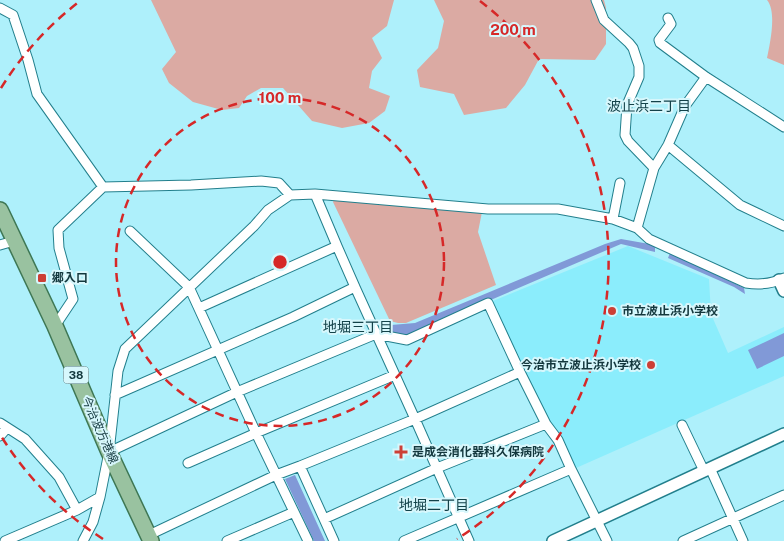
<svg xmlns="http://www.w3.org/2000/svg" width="784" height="541" viewBox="0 0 784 541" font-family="'Public Sans','Noto Sans JP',sans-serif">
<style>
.built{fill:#8bedfc}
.green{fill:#dbaaa3}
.water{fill:#8199d7}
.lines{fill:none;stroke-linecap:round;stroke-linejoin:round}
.minor-casing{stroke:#227f8c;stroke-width:11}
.tertiary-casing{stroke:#227f8c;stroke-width:14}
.primary-casing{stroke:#3e7754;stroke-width:18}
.minor{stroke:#fff;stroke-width:9}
.tertiary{stroke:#fff;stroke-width:11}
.primary{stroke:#99c2a0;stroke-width:15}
.ring{fill:none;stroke:#d62828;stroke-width:2.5;stroke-dasharray:9 6}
.poi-dot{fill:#cc3f36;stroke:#d7f7fc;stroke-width:2}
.labels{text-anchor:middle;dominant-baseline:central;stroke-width:4;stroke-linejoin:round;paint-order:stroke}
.shield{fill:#d7f7fc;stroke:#4e7176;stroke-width:1}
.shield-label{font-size:11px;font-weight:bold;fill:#13373d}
.poi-label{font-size:12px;font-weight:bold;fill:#13373d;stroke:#d7f7fc;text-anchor:start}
.street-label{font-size:12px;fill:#13373d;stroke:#d7f7fc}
.neighbourhood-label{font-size:14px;fill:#134249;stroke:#d7f7fc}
.centre{fill:#d62828;stroke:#d7f7fc;stroke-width:2.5}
.ring-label{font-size:15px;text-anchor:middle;font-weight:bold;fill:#d62828;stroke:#d7f7fc;stroke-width:4;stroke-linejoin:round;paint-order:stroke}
</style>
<rect width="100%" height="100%" fill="#aef0fb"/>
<path class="built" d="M628,246L709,279L711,314L728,353L784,327V376L576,468L562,436L545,419L488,303Z"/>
<path class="green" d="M151,0H394L387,26L372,38L382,58L372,71L369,88L390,96L385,111L369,123L342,128L312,121L283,88H261L247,96L239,108L222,110L193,102L169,83L162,69L176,52Z
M434,0H604L606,8V44L595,60L539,59L525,85L506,108L464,115L454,94L420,87L417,70L438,48L444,21Z
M767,0H784V65L767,58C770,43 777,12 767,0Z
M334,199L482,212L478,232L496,285L406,323H398L390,321L333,202Z"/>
<path class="water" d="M621,239L655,245V252L621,244L423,329L405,336L391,332V325L415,323L605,244Z
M670,253L744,288L745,294L734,287L668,258Z
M784,333V356L757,369L748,350Z
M295,475L325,541H314L285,479Z"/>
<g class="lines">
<g class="minor-casing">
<path id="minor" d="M596,0L604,20L629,43L633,48L639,66V77L627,105L625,135L628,141L654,168
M0,8L13,15L28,60L37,94L103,187
M668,18L671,24L659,40L660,43L706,77L784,127
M668,145L740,205L784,226
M315,194L337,246
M613,219L620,183
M637,228L654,168L668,145L685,106L706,77
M130,231L189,287L256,433L308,541
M0,245L14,241
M199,308L337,246L355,287
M55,326L73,299L59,248L58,230L103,187L191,185L261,181L279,183L290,195
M115,395L293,317L355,287L415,419L469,541
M0,423L25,439L59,477L77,510
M546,424L558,440L571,469
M682,425L704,471
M0,436L7,428
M109,452L237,392L376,334L407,340L488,303L520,372L546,424L437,468L324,519
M188,463L256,433L395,375
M300,466L334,541
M710,468L743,541
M149,535L276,475L300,466L415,419L520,372
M5,541L77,510L100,497
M83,541L93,522L100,497L109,452L118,371L125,349L254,226L268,210L290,195L315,194L488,209H558L613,219L637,228L649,239L746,283C759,285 772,284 784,278
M227,541L294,512
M404,541L571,469L607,541
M683,541L784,495"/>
</g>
<g class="tertiary-casing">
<path id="tertiary" d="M779,280L784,291
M553,541L784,434"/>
</g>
<g class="primary-casing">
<path id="primary" d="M0,210L55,326L109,452L151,541"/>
</g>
<use href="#minor" class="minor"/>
<use href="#tertiary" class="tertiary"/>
<use href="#primary" class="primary"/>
</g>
<g class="ring">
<circle cx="280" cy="262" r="164"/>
<path d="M103 539A329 329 0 0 1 1 436M1 88A329 329 0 0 1 80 1M480 1A329 329 0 0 1 457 539"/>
</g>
<g class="poi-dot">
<rect x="37" y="273" width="10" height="10" rx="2.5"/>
<circle cx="612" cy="311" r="5"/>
<circle cx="651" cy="365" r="5"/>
<path d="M398.5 444.5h5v5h5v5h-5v5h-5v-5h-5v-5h5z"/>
</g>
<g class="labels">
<rect class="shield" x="63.5" y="366.5" width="25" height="17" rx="4"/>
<g class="shield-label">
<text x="76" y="375">38</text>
</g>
<g class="poi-label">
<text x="52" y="278">郷入口</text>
<text x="622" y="311">市立波止浜小学校</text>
<text x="641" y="365" text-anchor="end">今治市立波止浜小学校</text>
<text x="412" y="452">是成会消化器科久保病院</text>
</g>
<g class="street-label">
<text transform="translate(100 430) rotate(66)">今治波方港線</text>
</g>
<g class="neighbourhood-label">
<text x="649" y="106">波止浜二丁目</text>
<text x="358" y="327">地堀三丁目</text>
<text x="434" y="505">地堀二丁目</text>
</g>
</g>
<circle cx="280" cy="262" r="8" class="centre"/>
<g class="ring-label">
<text x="513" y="35">200 m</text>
<text x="280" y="103">100 m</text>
</g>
</svg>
